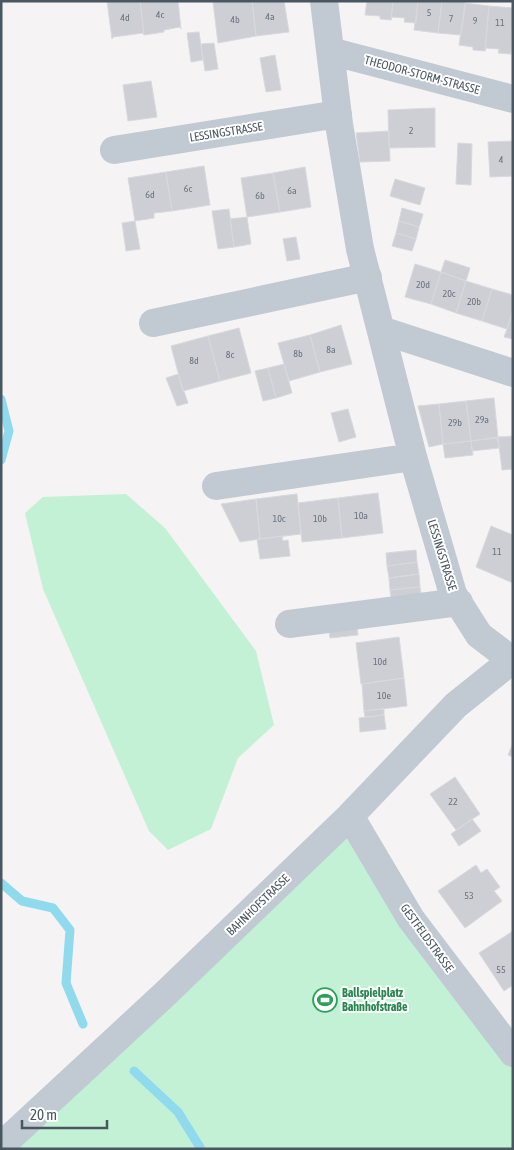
<svg xmlns="http://www.w3.org/2000/svg" width="514" height="1150" viewBox="0 0 514 1150" font-family="'Asap Condensed',sans-serif">
<style>
.green{fill:#c3f1d5}
.lines{fill:none;stroke-linecap:round;stroke-linejoin:round}
.stream{stroke:#90daee;stroke-width:9}
.building{fill:#cdcfd5;stroke:#d7d9de}
.minor{stroke:#c1cad2;stroke-width:28}
.labels{text-anchor:middle;dominant-baseline:central;stroke-width:4;stroke-linejoin:round;paint-order:stroke}
.number-label{font-size:10px;fill:#6b747e}
.street-label{font-size:12px;fill:#4a5661;stroke:#fff}
.leisure-label{font-size:12px;font-weight:bold;fill:#27864d;stroke:#fff;text-anchor:start}
</style>
<rect width="100%" height="100%" fill="#f5f3f3"/>
<path class="green" d="M126,494L165,528L256,651L274,725L238,758L211,829L168,850L149,831L43,589L25,513L43,497Z
M350,816L513,1053V1149H1Z"/>
<g class="lines">
<path class="stream" d="M1,399L9,431L1,460
M1,883L22,901L53,908L70,930L66,983L83,1024
M134,1071L178,1112L201,1149"/>
</g>
<path class="building" d="M107,1H140L144,35L143,33L113,37L112,39Z
M140,1H178L181,29L180,27L164,30V32L144,35Z
M220,1H252L256,36L218,43L213,2Z
M252,1H284L289,32L256,36Z
M367,1H393L391,20L380,19V16L365,15Z
M393,1H418L416,23L404,22L405,18L392,17L391,20Z
M418,1H442L438,33L414,30Z
M442,1H466L461,35L438,33Z
M465,3L489,6L485,51L473,50V47L459,45Z
M489,6L513,8L511,54L498,53L499,49L486,48L485,51Z
M199,32L203,60L191,62L187,33Z
M214,43L218,69L205,71L201,44Z
M275,55L281,90L266,92L260,58Z
M151,81L157,117L128,121L123,85Z
M435,108V146L436,147L389,148L388,110Z
M389,131L390,161L360,162L356,133Z
M513,141V176L490,177L488,142Z
M458,143L472,144L471,185L456,184Z
M204,166L210,205L172,211L166,172Z
M305,167L311,207L280,212L273,173Z
M166,172L172,211L154,213V218L135,221L128,178Z
M273,173L280,212L247,217L241,178Z
M395,179L425,188L420,205L390,196Z
M402,208L423,214L419,227L399,221Z
M229,209L234,247L218,249L212,211Z
M247,217L251,244L234,247L230,219Z
M135,221L140,249L126,251L122,223Z
M399,221L419,227L416,239L396,233Z
M396,233L416,239L412,251L392,246Z
M296,237L300,259L287,261L283,239Z
M445,260L470,268L466,281L441,272Z
M415,264L441,272L431,304L405,297Z
M441,272L466,281L456,313L431,304Z
M466,281L492,289L482,321L456,313Z
M492,289L513,295V310L507,329L482,321Z
M513,313V339L504,337Z
M341,325L352,364L320,372L310,335Z
M239,328L251,373L220,381L208,336Z
M310,335L320,372L289,381L278,343Z
M208,336L220,381L183,391L171,346Z
M284,364L292,393L276,398L268,368Z
M268,368L276,398L263,401L255,371Z
M178,374L188,403L177,406L166,378Z
M493,398H494L498,438L471,441L466,401Z
M466,401L471,441L443,444L439,404Z
M439,404L443,444L429,447L418,406Z
M348,409L356,437L339,442L331,413Z
M513,436V469L502,470L498,437Z
M497,437L499,448L472,451L471,441Z
M471,441L473,455L445,458L443,444Z
M378,493L383,533L342,538L338,498Z
M297,494L301,534L260,539L256,499Z
M338,498L342,538L302,542L298,503Z
M256,499L260,539L240,542L221,504Z
M491,526L513,535V583L476,567Z
M282,536L283,541L288,540L290,556L260,559L257,539Z
M416,550L417,562L387,566L386,553Z
M417,562L419,574L389,578L387,566Z
M419,574L420,587L390,590L389,578Z
M420,587L422,600L392,604L390,590Z
M356,619L358,635L330,638L328,623Z
M399,637L404,678L361,684L356,643Z
M404,678L407,706L364,711L362,684Z
M384,709V715L365,717L364,711Z
M384,715L386,729L360,732L359,718Z
M513,743V757L508,755Z
M455,777L480,814L456,830L430,794Z
M472,819L481,831L459,846L451,834Z
M476,865L481,873L487,869L500,887L494,891L502,901L465,928L438,891Z
M513,931V985L504,991L479,953Z"/>
<g class="lines">
<path class="minor" d="M324,1L339,124L360,249L413,457L453,594L479,635L513,661
M330,51L513,99
M114,150L338,114
M153,323L368,277
M381,330L513,373
M216,486L413,457
M289,624L459,602
M350,816L411,919L513,1053
M1,1146L165,994L350,816L456,705L511,661"/>
</g>
<defs>
<g id="stadium-ring" transform="scale(1.25)"><circle r="9.5" fill="#fff" stroke="#2e9e5b" stroke-width="1.5"/><path d="M0-5a6.5 5 0 1 0 0 10a6.5 5 0 1 0 0-10ZM-3.5-1.8h7v3.6h-7Z" fill="#2e9e5b"/></g>
</defs>
<g fill-rule="evenodd">
<use href="#stadium-ring" x="325" y="1000"/>
</g>
<g class="labels">
<g class="number-label">
<text x="429" y="12">5</text>
<text x="160" y="14">4c</text>
<text x="270" y="16">4a</text>
<text x="125" y="17">4d</text>
<text x="451" y="18">7</text>
<text x="235" y="19">4b</text>
<text x="475" y="20">9</text>
<text x="500" y="22">11</text>
<text x="411" y="130">2</text>
<text x="501" y="159">4</text>
<text x="188" y="188">6c</text>
<text x="292" y="190">6a</text>
<text x="150" y="194">6d</text>
<text x="260" y="195">6b</text>
<text x="423" y="284">20d</text>
<text x="449" y="293">20c</text>
<text x="474" y="301">20b</text>
<text x="331" y="349">8a</text>
<text x="298" y="353">8b</text>
<text x="230" y="354">8c</text>
<text x="194" y="360">8d</text>
<text x="482" y="419">29a</text>
<text x="455" y="422">29b</text>
<text x="361" y="515">10a</text>
<text x="279" y="518">10c</text>
<text x="320" y="518">10b</text>
<text x="497" y="551">11</text>
<text x="380" y="661">10d</text>
<text x="384" y="695">10e</text>
<text x="453" y="801">22</text>
<text x="469" y="895">53</text>
<text x="501" y="969">55</text>
</g>
<g class="street-label">
<text transform="translate(422 75) rotate(15)">THEODOR-STORM-STRASSE</text>
<text transform="translate(226 132) rotate(-9)">LESSINGSTRASSE</text>
<text transform="translate(442 555) rotate(73)">LESSINGSTRASSE</text>
<text transform="translate(258 905) rotate(-44)">BAHNHOFSTRASSE</text>
<text transform="translate(427 938) rotate(54)">GESTFELDSTRASSE</text>
</g>
<g class="leisure-label">
<text x="342" y="993">Ballspielplatz<tspan x="342" dy="14">Bahnhofstraße</tspan></text>
</g>
</g>
<rect width="514" height="1150" fill="none" stroke="#4a5661" stroke-width="5"/>
<path d="M22 1120v8h85v-8" fill="none" stroke="#4a5661" stroke-width="2.5"/>
<text x="30" y="1120" font-size="15" fill="#4a5661" stroke="#ffffff" stroke-width="4" paint-order="stroke">20 m</text>
</svg>
